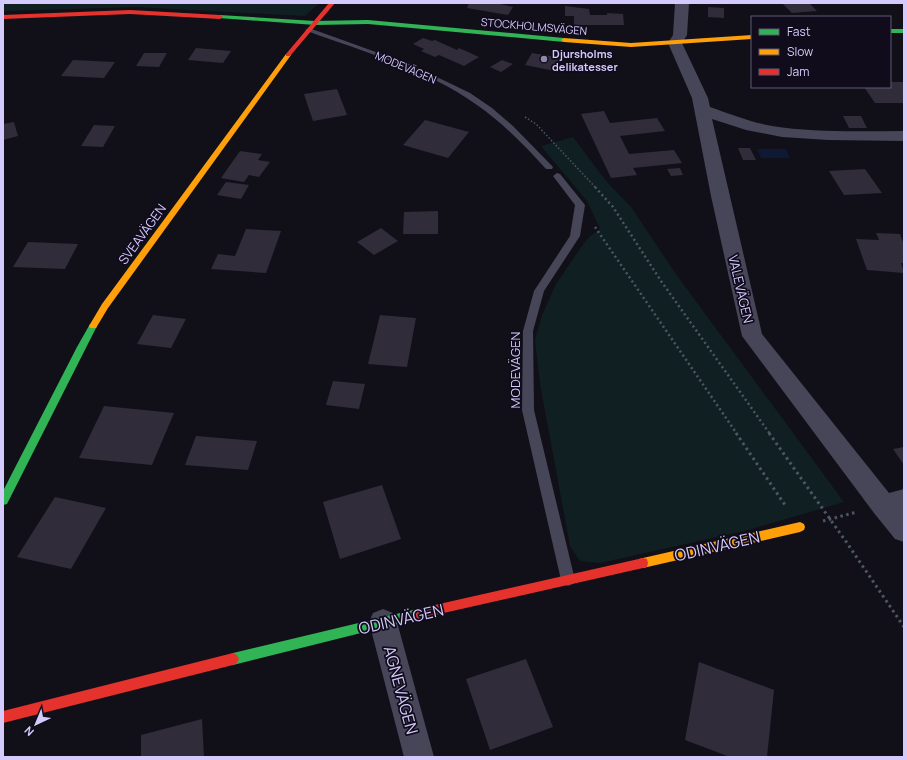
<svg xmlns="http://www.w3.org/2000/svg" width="907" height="760" viewBox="0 0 907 760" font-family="Manrope,sans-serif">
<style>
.green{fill:#102022}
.water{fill:#0e1935}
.building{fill:#302c3a}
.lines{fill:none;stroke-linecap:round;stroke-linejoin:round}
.path-far2{stroke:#4c5763;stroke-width:1.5;stroke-dasharray:1.5 2;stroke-linecap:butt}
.path-far1{stroke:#4c5763;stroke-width:2.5;stroke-dasharray:2 3;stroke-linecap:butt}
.path{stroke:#4c5763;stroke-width:3;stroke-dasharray:2.5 3.5;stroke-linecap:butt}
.lane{fill:#474558;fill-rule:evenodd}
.street{fill:#474558;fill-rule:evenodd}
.fast{fill:#30b455;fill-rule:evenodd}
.slow{fill:#ff9f0a;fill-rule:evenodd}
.jam{fill:#e5322d;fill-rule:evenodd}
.poi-dot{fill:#9089ac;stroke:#100c1b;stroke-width:1.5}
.labels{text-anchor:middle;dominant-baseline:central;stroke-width:3.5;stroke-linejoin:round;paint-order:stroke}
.far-street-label{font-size:11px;fill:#d4cafb;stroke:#100c1b}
.far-poi-label{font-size:11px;font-weight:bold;fill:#d4cafb;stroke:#100c1b;text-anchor:start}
.street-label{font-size:13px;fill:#d4cafb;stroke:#100c1b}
.near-street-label{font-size:16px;fill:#d4cafb;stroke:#100c1b}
</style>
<rect width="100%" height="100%" fill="#111018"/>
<path class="green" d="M3,3H319L305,16L137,7L3,11Z
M573,137L606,181L631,207L678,277L844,502L748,530L600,563L580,561L570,546L540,384L535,340L542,315L556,284L584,243L590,236L600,229L587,201L541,146Z"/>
<path class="water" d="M757,149H786L790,158H761Z"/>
<path class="building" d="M469,3H501L500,4L513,7L508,15L467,8Z
M782,3H809L817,11L792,13Z
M565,6L589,9L590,15H607V13L623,14L624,25H574V16H565Z
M708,7L724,8V18L708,17Z
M423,38L432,41L435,40L457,50L459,48L479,57L464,66L439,55L435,57L421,51L424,49L413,44Z
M196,48L231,51L223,63L188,60Z
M144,53H167L159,67L136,66Z
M532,53L562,58L555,71L525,65Z
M73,60L115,62L104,78L61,76Z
M502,60L513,64L501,72L490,67Z
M890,82H903L904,83V103H875L864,87H890Z
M337,89L347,115L313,121L304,94Z
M604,111L610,123L657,118L665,131L620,136L629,154L674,150L682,163L633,168L637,175L611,178L581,114Z
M843,116H861L867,128H849Z
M425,120L469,132L448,158L403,145Z
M14,122L18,136L3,140V124Z
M94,125L115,126L103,147L81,146Z
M738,148H750L756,160H743Z
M240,151L262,154L258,160L270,162L259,177L249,175L244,182L221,178Z
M680,168L683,175L671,176L667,169Z
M865,169L882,193L844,195L829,171Z
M226,182L249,185L241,199L217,195Z
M438,211V234H403L404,212Z
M381,228L398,241L374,255L357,242Z
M246,229L281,231L266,273L211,269L218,254L235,256Z
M876,233L900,234L904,245V263H901L904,273L867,270L856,239L879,240Z
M28,242L78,244L65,269L13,267Z
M153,315L186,319L171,348L137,344Z
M380,315L416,318L407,367L368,364Z
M333,381L365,384L359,409L326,405Z
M104,406L174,413L152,465L79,458Z
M196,436L257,441L248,470L185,465Z
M904,447V465L893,449Z
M382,485L401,539L340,559L323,502Z
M55,497L106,508L71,569L17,557Z
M526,659L553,727L490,750L466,679Z
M699,662L774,690L767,757H730L685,740Z
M202,719L204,757H141V735Z"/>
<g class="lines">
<path class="path-far2" d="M525,117L536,124L596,188"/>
<path class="path-far1" d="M595,187L613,207L661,281L770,434
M595,227L737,434"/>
<path class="path" d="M736,433L785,505
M769,433L847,543L904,627
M823,521L857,512"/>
<path class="lane" d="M309,28L412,65L470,93L492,108L513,126L553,167L552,169H546C525,146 503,123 477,105C427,69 364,52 307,31L305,30Z
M557,173L560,174L585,205L580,236L544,291L533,331L534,410L575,580L573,584L568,586L563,584L561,580L522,410L523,331L534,291L570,236L575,205L553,176Z"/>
<path class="street" d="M675,3H689L687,35L682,43L708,98L710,107C730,114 750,122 772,126C815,133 860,131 904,131V141L828,140L782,137L746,130L712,119L762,334L889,493L904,489V542L895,539L874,513L742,336L711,196L692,98L668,43L673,35Z
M383,609L393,613L397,622L434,757H404L369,622L373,613Z"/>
<path class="fast" d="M220,15L315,21L368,20L564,38L567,40L564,42L368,24L315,25L218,18V16Z
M890,29H904V33H890Z
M93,323L97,326L7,504L3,505V491L77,347L90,324Z
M417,609L421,610L423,614L421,618L233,665L229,663L227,659L229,655L233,653Z"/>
<path class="slow" d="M752,35V39L631,47L564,42L561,40L564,38L631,43Z
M286,54L291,55L108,308L96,328H90L89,326L102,304Z
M800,522L804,524L805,527L804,530L800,532L643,568L639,567L638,563L639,559L643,558Z"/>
<path class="jam" d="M329,3H335L290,56H286V54Z
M130,10L220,15L223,17L220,19L130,14L3,19V15Z
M643,558L647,559L648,563L647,567L643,568L417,619L413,618L411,614L413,610L417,609Z
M233,653L237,655L239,659L237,663L233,665L3,723V711Z"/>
</g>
<circle class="poi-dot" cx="544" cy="59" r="4"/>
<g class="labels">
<g class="far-street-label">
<text transform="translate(534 26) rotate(5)">STOCKHOLMSVÄGEN</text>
<text transform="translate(406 67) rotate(23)">MODEVÄGEN</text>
</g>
<g class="far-poi-label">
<text x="552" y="53">Djursholms<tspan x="552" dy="13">delikatesser</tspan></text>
</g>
<g class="street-label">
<text transform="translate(142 234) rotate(-54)">SVEAVÄGEN</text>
<text transform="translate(741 289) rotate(77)">VALEVÄGEN</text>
<text transform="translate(515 370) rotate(-90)">MODEVÄGEN</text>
</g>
<g class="near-street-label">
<text transform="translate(717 546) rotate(-13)">ODINVÄGEN</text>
<text transform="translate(401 619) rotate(-13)">ODINVÄGEN</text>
<text transform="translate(401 690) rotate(75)">AGNEVÄGEN</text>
</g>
</g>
<rect width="907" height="760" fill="none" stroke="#d4cafb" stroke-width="8"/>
<rect x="751" y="16" width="140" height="72" fill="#100c1b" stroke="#5e5875"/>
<rect x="759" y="29" width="20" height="6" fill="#30b455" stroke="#5e5875"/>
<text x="787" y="36" font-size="12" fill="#d4cafb">Fast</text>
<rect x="759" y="49" width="20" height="6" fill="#ff9f0a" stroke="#5e5875"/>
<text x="787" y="56" font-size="12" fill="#d4cafb">Slow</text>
<rect x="759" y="69" width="20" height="6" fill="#e5322d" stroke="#5e5875"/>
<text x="787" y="76" font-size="12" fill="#d4cafb">Jam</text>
<g transform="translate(36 724) rotate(224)" stroke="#100c1b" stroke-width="3" paint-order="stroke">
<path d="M0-3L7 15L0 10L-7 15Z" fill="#d4cafb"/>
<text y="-6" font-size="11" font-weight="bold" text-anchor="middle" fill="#d4cafb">N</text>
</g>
</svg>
